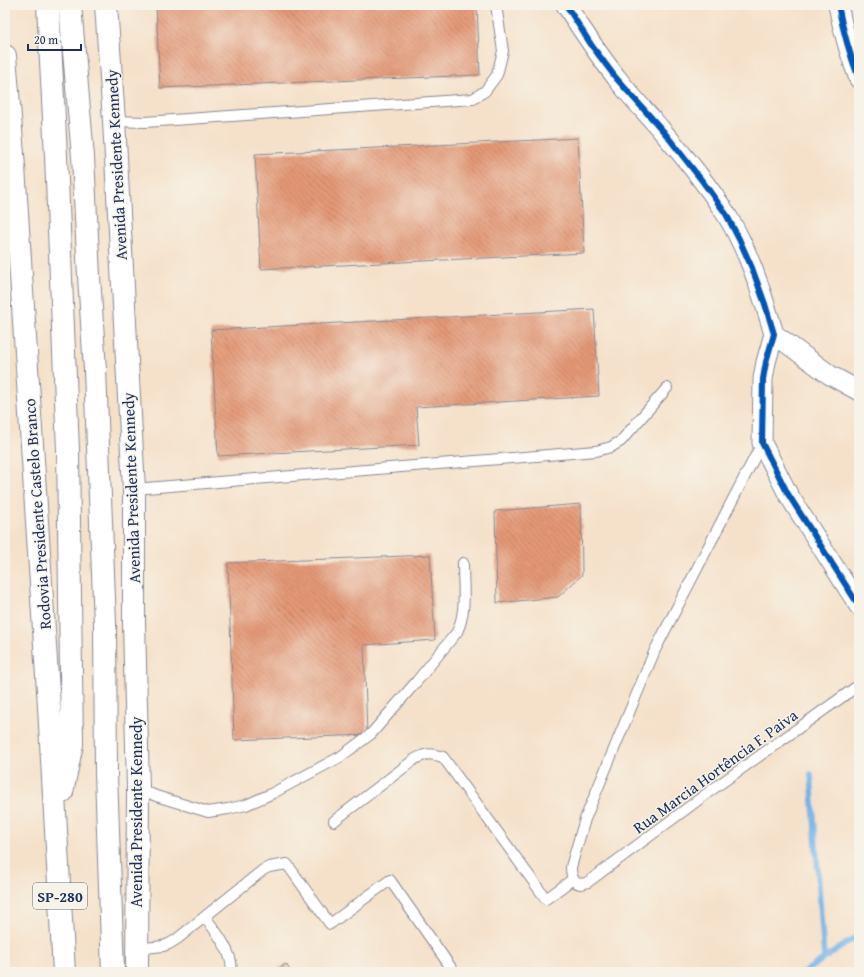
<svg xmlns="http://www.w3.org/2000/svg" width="864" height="977" viewBox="0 0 864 977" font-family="'Gentium Book Plus',serif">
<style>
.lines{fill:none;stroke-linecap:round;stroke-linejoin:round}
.stream{stroke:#74b3e7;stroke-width:5.5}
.building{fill:url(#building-back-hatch)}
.lane-casing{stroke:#888894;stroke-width:12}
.street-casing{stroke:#888894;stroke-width:21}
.secondary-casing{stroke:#888894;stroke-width:24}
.highway-casing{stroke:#888894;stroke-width:24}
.lane{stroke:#fff;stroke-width:10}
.street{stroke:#fff;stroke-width:19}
.secondary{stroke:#fff;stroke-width:22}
.highway{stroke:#fff;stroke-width:22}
.cycleway-casing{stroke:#f7f3e8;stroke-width:8}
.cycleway{stroke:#0057b8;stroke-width:6}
.labels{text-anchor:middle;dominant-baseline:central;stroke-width:3;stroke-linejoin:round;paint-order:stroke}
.shield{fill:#f7f3e8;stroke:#5d6a87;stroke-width:1}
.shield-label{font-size:15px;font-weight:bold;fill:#1b2f5e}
.street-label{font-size:16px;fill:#1b2f5e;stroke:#f7f3e8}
</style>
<defs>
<pattern id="building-back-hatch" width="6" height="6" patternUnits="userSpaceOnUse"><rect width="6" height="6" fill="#e49876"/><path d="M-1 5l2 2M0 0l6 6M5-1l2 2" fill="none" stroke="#b87c64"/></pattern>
</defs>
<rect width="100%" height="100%" fill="#f7f3e8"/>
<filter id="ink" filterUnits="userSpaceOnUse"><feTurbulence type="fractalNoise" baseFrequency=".025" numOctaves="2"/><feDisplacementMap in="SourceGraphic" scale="8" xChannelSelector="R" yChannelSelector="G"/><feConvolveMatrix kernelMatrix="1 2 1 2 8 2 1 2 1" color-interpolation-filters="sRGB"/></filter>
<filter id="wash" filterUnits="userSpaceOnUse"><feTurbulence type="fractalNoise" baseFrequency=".012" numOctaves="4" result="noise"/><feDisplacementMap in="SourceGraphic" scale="16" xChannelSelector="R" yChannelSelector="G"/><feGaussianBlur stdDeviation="0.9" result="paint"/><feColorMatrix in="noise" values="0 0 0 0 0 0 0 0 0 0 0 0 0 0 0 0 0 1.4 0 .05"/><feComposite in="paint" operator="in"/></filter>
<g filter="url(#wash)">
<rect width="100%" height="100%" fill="#f5e1ca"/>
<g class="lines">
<path class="stream" d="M811,774L824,958
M804,972L859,935"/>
</g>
<g id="blocks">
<path class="building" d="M156,5H477L480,75L160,88Z
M578,138L584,253L261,269L255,154Z
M594,309L599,396L416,407L419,445L218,456L211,330Z
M581,504L582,575L558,597L497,603L495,511Z
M430,555L435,640L364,645L367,735L234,740L228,563Z
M286,964L291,972H274Z"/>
</g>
</g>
<g filter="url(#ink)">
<use href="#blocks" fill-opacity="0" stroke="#888894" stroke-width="1"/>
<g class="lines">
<g class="lane-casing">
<path id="lane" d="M114,121L145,122L473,99L485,91L497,75L503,51L496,5
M762,443L655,650L585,819L571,867C571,878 575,888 588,882L713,789L859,685
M134,489L596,451L611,447L621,441L667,388
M138,788L156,796L208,812L228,809L246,805L271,794L340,757L371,734L417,681L457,632C467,611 463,586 463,563
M334,821L415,759C427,753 430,753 443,757L546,899L573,879
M205,917C215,930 235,955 231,972
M136,949L163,946L169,944L177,939L263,870L269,867L287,864L330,924L390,880L454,972"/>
</g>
<g class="street-casing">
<path id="street" d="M566,5C582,30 598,54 616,77C630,96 648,114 663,132C685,157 708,186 726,214C749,251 762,293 774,334
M838,5C843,31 850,55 859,79
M774,334L766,362L763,379L762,443L788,494L859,606
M774,334L830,375L859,391"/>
</g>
<g class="secondary-casing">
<path id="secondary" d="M106,5L114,121L134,489V622L138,788L137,972"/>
</g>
<g class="highway-casing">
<path id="highway" d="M48,5L56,156L68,450L72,744L62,792
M70,5L83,157L89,276L95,370L105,624L106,774L113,972
M5,56L14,167L49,707L64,972"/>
</g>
<use href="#lane" class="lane"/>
<use href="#street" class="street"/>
<use href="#secondary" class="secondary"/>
<use href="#highway" class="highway"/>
<g class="cycleway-casing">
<path id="cycleway" d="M566,5L592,46L616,78L664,132L703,182L726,214L739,239L752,268L765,304L774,334L766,362L763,379L762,443L788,494L859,606
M838,5C843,31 850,55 859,79"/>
</g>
<use href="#cycleway" class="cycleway"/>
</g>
</g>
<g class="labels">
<rect class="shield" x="33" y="883" width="54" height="26" rx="3"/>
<g class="shield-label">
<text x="60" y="896">SP-280</text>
</g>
<g class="street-label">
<text transform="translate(116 165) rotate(-93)">Avenida Presidente Kennedy</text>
<text transform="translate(131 488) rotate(-92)">Avenida Presidente Kennedy</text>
<text transform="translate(37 514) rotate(-94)">Rodovia Presidente Castelo Branco</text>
<text transform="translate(715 771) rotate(-36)">Rua Marcia Hortência F. Paiva</text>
<text transform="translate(136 812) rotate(-90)">Avenida Presidente Kennedy</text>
</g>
</g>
<rect width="864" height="977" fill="none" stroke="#f7f3e8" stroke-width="20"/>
<path d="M28 44v6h53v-6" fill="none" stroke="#1b2f5e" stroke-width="2"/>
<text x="34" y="44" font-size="12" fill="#1b2f5e" stroke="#f7f3e8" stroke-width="3" paint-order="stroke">20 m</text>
</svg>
